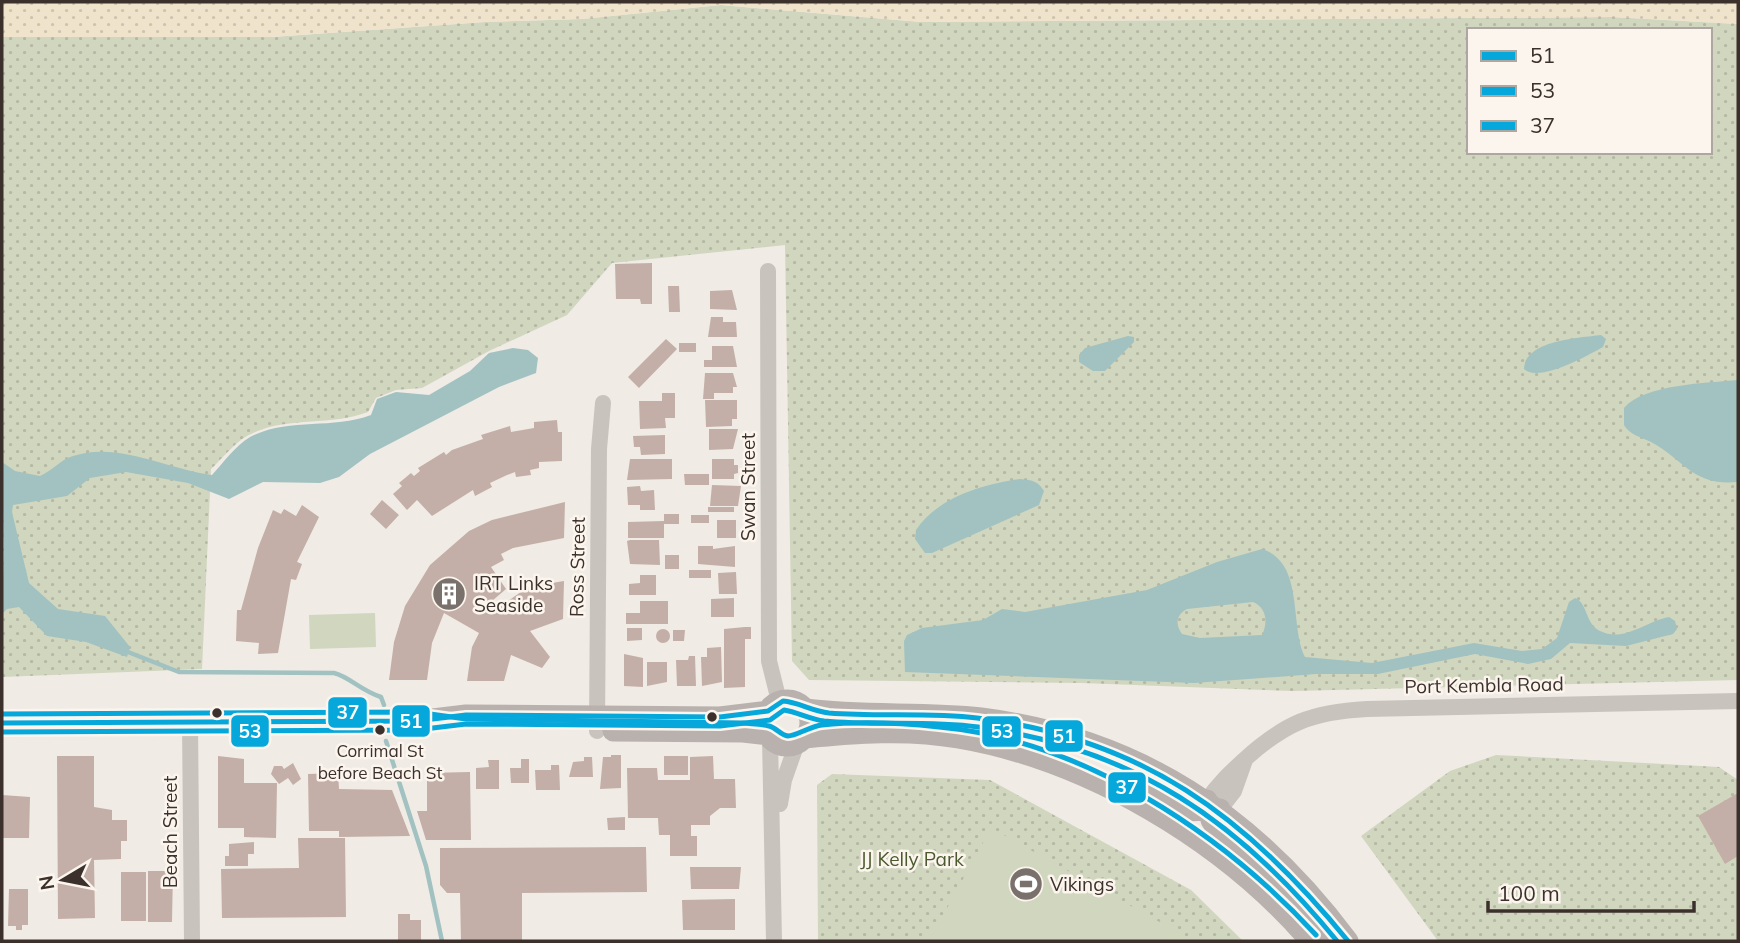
<svg xmlns="http://www.w3.org/2000/svg" width="1740" height="943" viewBox="0 0 1740 943" font-family="Mulish,sans-serif">
<style>
.grass{fill:url(#grass-dots);fill-rule:evenodd}
.sand{fill:url(#sand-dots)}
.garden{fill:#d1d6bf}
.water{fill:#a1c2c1;fill-rule:evenodd}
.lines{fill:none;stroke-linecap:round;stroke-linejoin:round}
.stream{stroke:#a1c2c1;stroke-width:4.5}
.building{fill:#c3afa7}
.minor{stroke:#c9c3be;stroke-width:16}
.major{stroke:#b8b1ad;stroke-width:21}
.bus-1-casing{stroke:#fbf5ee;stroke-width:10}
.bus-2-casing{stroke:#fbf5ee;stroke-width:10}
.bus-3-casing{stroke:#fbf5ee;stroke-width:10}
.bus-1{stroke:#06a8db;stroke-width:5}
.bus-2{stroke:#06a8db;stroke-width:5}
.bus-3{stroke:#06a8db;stroke-width:5}
.bus-dot{fill:#3b302b;stroke:#fbf5ee;stroke-width:2.5}
.labels{text-anchor:middle;dominant-baseline:central;stroke-width:5;stroke-linejoin:round;paint-order:stroke}
.bus-label{font-size:17px;fill:#3b302b;stroke:#fbf5ee}
.street-label{font-size:19px;fill:#3b302b;stroke:#fbf5ee}
.poi-label{font-size:19px;fill:#3b302b;stroke:#fbf5ee;text-anchor:start}
.park-label{font-size:19px;fill:#4a5a2e;stroke:#fbf5ee}
.line-badge{stroke:#fbf5ee;stroke-width:2.5}
.badge-label{font-size:19px;text-anchor:middle;font-weight:bold;fill:#fff}
</style>
<defs>
<pattern id="grass-dots" width="8" height="8" patternUnits="userSpaceOnUse" patternTransform="scale(1.75)"><rect width="8" height="8" fill="#d1d6bf"/><path d="M2 2h.1M6 6h.1" fill="none" stroke="#b4b8a4" stroke-width="1.8" stroke-linecap="round"/></pattern>
<pattern id="sand-dots" width="8" height="8" patternUnits="userSpaceOnUse" patternTransform="scale(1.75)"><rect width="8" height="8" fill="#efe3cc"/><path d="M2 2h.1M6 6h.1" fill="none" stroke="#cec3af" stroke-width="1.8" stroke-linecap="round"/></pattern>
</defs>
<rect width="100%" height="100%" fill="#f0ebe5"/>
<path class="grass" d="M721,5L921,22L1612,17L1738,24V680L1293,691L1082,683L809,680L792,661L785,245L612,263L567,315L489,351L422,388L396,390L376,398L368,412C329,427 285,415 247,436C234,443 222,459 211,469L202,669L2,677V37H272L485,22L582,19ZM1469,30H1710V152H1469Z
M1496,755L1719,767L1738,780V941H1438L1361,836L1450,771Z
M832,774L990,780L1191,890L1243,941H818L817,785Z"/>
<path class="sand" d="M2,2H1738V24L1612,17L921,22L721,5L582,19L485,22L272,37H2Z"/>
<path class="garden" d="M375,613L376,647L310,649L309,615Z
M991,828L1190,939L1189,941H929Z"/>
<path class="water" d="M1601,335L1606,339L1603,347C1587,356 1538,383 1524,369C1525,340 1579,338 1601,335Z
M1128,336L1134,337V342L1105,371H1093L1079,362V355L1085,348Z
M513,348L528,350L538,358L536,373L499,387L370,454L339,477L320,483L263,482L229,499L188,483L126,472L90,478L67,496L13,505L12,512L29,583L58,609L105,616L130,647L127,657L86,642L47,636L19,607L7,609L2,614L4,547L2,462L15,471L40,476C52,471 60,460 73,456C117,441 168,469 212,475C223,463 236,445 250,437C289,417 331,430 371,415L377,399L396,392L429,395L470,371L489,353Z
M1738,380V482C1692,486 1686,461 1651,442C1641,437 1630,435 1624,425V408C1644,384 1708,383 1738,380Z
M1020,479C1032,480 1038,481 1044,491L1039,505L932,553H925L915,539L916,530C938,497 984,484 1020,479Z
M1262,549C1305,563 1289,625 1305,657L1372,663L1474,643L1522,651L1542,649L1557,638L1569,602L1575,598C1588,603 1585,624 1600,631C1624,643 1646,621 1669,617L1675,621L1677,629L1673,634L1626,646L1570,643L1551,659L1528,664L1475,654L1378,674H1316L1194,683L905,672L904,641L907,635L922,628L983,620L1002,609L1025,612L1147,590L1217,562ZM1253,602C1267,608 1268,623 1262,635L1200,638L1182,634C1175,624 1176,615 1187,609Z"/>
<g class="lines">
<path class="stream" d="M128,652L179,672L334,673C350,677 361,691 381,697L384,705
M386,741L426,866L442,941"/>
</g>
<path class="building" d="M652,263V304H641L640,299H616L615,264Z
M668,286H679L680,312H669Z
M732,290L737,310L710,309V291Z
M711,317H723V322H736L737,337H708Z
M666,339L677,349L639,388L628,377Z
M679,343H696V352H679Z
M712,346H733L737,367H704V360H712Z
M705,373H733L737,387H733V393H714V399H703Z
M662,393H675V418H665L666,428L640,429L639,401H662Z
M705,400H737V419H732V426L706,427Z
M557,420L558,432H562V461L539,462V468L530,470L531,475L516,477L515,472L507,475L490,483L492,487L475,496L473,490L432,516L417,500L407,510L393,494L402,486L399,483L411,473L414,476L420,471L418,468L444,452L446,455L452,450L483,439L481,435L510,426L511,432L534,428V422Z
M709,429H738L733,449L709,450Z
M665,435V454L641,455L640,447H634L633,436Z
M630,459H672V479L627,480Z
M712,459H734V465H738V473L734,474V479H712Z
M684,474H709V485H685Z
M712,485L741,486L738,506H710Z
M640,486L641,491L654,490L655,510H640V505H628L627,487Z
M382,500L399,515L386,529L370,514Z
M565,502L564,538L513,548L501,554L504,560L491,567L506,589L492,601L498,608L528,587L564,581L563,619L530,631L550,657L542,668L511,655L504,681H467L472,647L479,633L444,613L432,643L427,680H389L394,642L405,606L430,565L469,531L492,520Z
M302,505L319,517L297,562L302,564L296,580L291,579L278,653L258,654L259,643L236,641L237,610H241L258,548L273,510L281,514L284,509L296,516Z
M708,507H734V512H708Z
M664,514H679V524H664V538H628V522L664,521Z
M691,515H709V523H691Z
M717,520H736V538H717Z
M630,540H659L660,565L630,564L627,541Z
M698,546H713V549L735,546V567L698,564Z
M665,555H679V569H665Z
M689,570H711V578H689Z
M736,572L737,594H719L718,573Z
M640,575H656V595H629V584L640,583Z
M734,598V617H711V599Z
M640,601H668V624H626V613H640Z
M745,627H751V639H745V687L724,688V629Z
M627,628H642V640L627,641Z
M656 636a7 7 0 1 1 14 0a7 7 0 1 1-14 0Z
M673,630H685L684,641H673Z
M721,647L722,682L702,686L701,657H707V648Z
M624,654L643,658V687L624,686Z
M689,656H695L696,686H677L676,660H688Z
M647,662H667V682L647,686Z
M611,755H621V788L600,789L603,757H611Z
M57,756H94V807L112,810V820H127V841H121V859L94,860L95,918L58,919Z
M218,756L244,759V783H277L276,838L244,837V828H218Z
M664,756H688V775H664Z
M713,756L714,779H735L736,808H720L710,816V825H691V836H697V856H670V835H659L658,818H628L627,768H657L658,780H690V757Z
M584,757H592L593,777H569L573,762L584,761Z
M521,759H529V783H511L510,768H521Z
M488,760H499V789H476V768L489,767Z
M293,763L301,779L293,785L288,778L279,784L271,774L274,766H282L284,769Z
M551,765H559L560,790H536L535,770H551Z
M470,772L471,840H426L417,811H427V773Z
M338,773L339,789L392,790L410,836L339,837V831H309L308,774Z
M1738,793V856L1725,864L1698,816Z
M2,795L30,797L29,838H2Z
M625,817V830H608L607,818Z
M298,838H345L346,917L222,918L221,869L299,868Z
M254,842V854H248V866H225V856H229V844Z
M646,847L647,892L522,893V941H461L460,893H447L440,885V848Z
M690,867H741L739,889H691Z
M148,871H173L172,922H148Z
M121,872H146V921H121Z
M9,889H28V925H22V930H16V926H8Z
M735,899V930H683L682,900Z
M398,914H410V920H421V941H398Z"/>
<g class="lines">
<path class="minor" d="M768,271L769,661L779,701
M190,723L192,941
M597,731L599,449L603,403
M770,738L774,941
M1207,800C1219,783 1230,773 1244,760C1285,723 1311,712 1367,709L1738,701
M780,804L784,780L797,743
M1220,809L1234,791L1245,760"/>
<path class="major" d="M764 723a23 23 0 1 1 46 0a23 23 0 1 1-46 0Z
M806,709C864,717 923,711 981,718C1138,738 1255,816 1348,941
M2,723L416,721L466,715L720,717L768,711
M613,731L743,732L769,735
M805,738C855,733 908,729 958,738C1088,760 1224,841 1310,941
M1139,791L1189,811L1220,809
M1207,800L1211,820L1220,835L1281,889L1326,941"/>
<g class="bus-1-casing">
<path id="bus-1" d="M2,723L416,721L466,715L720,717L768,711L783,701C798,702 812,711 829,713C878,717 928,712 977,718C1141,738 1246,816 1348,941"/>
</g>
<g class="bus-2-casing">
<path id="bus-2" d="M2,732L416,730L466,724L720,726L770,720L784,710C797,712 810,719 824,721C875,726 927,720 978,727C1134,748 1240,822 1337,941"/>
</g>
<g class="bus-3-casing">
<path id="bus-3" d="M2,714L416,712L466,719L743,723C752,724 761,724 769,726C777,728 780,735 788,736C796,736 811,726 822,725C861,721 901,723 939,727C1082,740 1221,832 1316,935"/>
</g>
<use href="#bus-1" class="bus-1"/>
<use href="#bus-2" class="bus-2"/>
<use href="#bus-3" class="bus-3"/>
</g>
<defs>
<g id="building-disc" transform="scale(1.75)"><circle r="9.5" fill="#7a716c" stroke="#fbf5ee"/><path d="M-4-6H4V6H1V3H-1V6H-4ZM-2.5-4.3h1.7v1.8h-1.7ZM.8-4.3h1.7v1.8H.8ZM-2.5-1h1.7V.8h-1.7ZM.8-1h1.7V.8H.8Z" fill="#fff"/></g>
<g id="stadium-disc" transform="scale(1.75)"><circle r="9.5" fill="#7a716c" stroke="#fbf5ee"/><path d="M0-5a6.5 5 0 1 0 0 10a6.5 5 0 1 0 0-10ZM-3.5-1.8h7v3.6h-7Z" fill="#fff"/></g>
</defs>
<g fill-rule="evenodd">
<use href="#building-disc" x="449" y="594"/>
<use href="#stadium-disc" x="1026" y="884"/>
</g>
<g class="bus-dot">
<circle cx="217" cy="713" r="6"/>
<circle cx="712" cy="717" r="6"/>
<circle cx="380" cy="730" r="6"/>
</g>
<g class="labels">
<g class="bus-label">
<text x="380" y="750">Corrimal St<tspan x="380" dy="22">before Beach St</tspan></text>
</g>
<g class="street-label">
<text transform="translate(748 487) rotate(-90)">Swan Street</text>
<text transform="translate(577 567) rotate(-89)">Ross Street</text>
<text transform="translate(1484 685) rotate(-1)">Port Kembla Road</text>
<text transform="translate(170 832) rotate(-90)">Beach Street</text>
</g>
<g class="poi-label">
<text x="474" y="583">IRT Links<tspan x="474" dy="22">Seaside</tspan></text>
<text x="1050" y="884">Vikings</text>
</g>
<g class="park-label">
<text x="912" y="859">JJ Kelly Park</text>
</g>
</g>
<g class="line-badge">
<rect x="327" y="696" width="41" height="33" rx="7" fill="#06a8db"/>
<rect x="391" y="704" width="40" height="34" rx="7" fill="#06a8db"/>
<rect x="230" y="714" width="40" height="34" rx="7" fill="#06a8db"/>
<rect x="981" y="715" width="41" height="33" rx="7" fill="#06a8db"/>
<rect x="1044" y="719" width="40" height="34" rx="7" fill="#06a8db"/>
<rect x="1107" y="771" width="40" height="33" rx="7" fill="#06a8db"/>
</g>
<g class="badge-label">
<text x="348" y="719">37</text>
<text x="411" y="728">51</text>
<text x="250" y="738">53</text>
<text x="1002" y="738">53</text>
<text x="1064" y="743">51</text>
<text x="1127" y="794">37</text>
</g>
<rect width="1740" height="943" fill="none" stroke="#3b302b" stroke-width="7"/>
<rect x="1467" y="28" width="245" height="126" fill="#fbf5ee" stroke="#aea6a0" stroke-width="2"/>
<rect x="1481" y="51" width="35" height="10" fill="#06a8db" stroke="#aea6a0" stroke-width="2"/>
<text x="1530" y="63" font-size="21" fill="#3b302b">51</text>
<rect x="1481" y="86" width="35" height="10" fill="#06a8db" stroke="#aea6a0" stroke-width="2"/>
<text x="1530" y="98" font-size="21" fill="#3b302b">53</text>
<rect x="1481" y="121" width="35" height="10" fill="#06a8db" stroke="#aea6a0" stroke-width="2"/>
<text x="1530" y="133" font-size="21" fill="#3b302b">37</text>
<g transform="translate(63 880) rotate(260)" stroke="#fbf5ee" stroke-width="5" paint-order="stroke">
<path d="M0-5L12 26L0 18L-12 26Z" fill="#3b302b"/>
<text y="-10" font-size="19" font-weight="bold" text-anchor="middle" fill="#3b302b">N</text>
</g>
<path d="M1488 901v10h206v-10" fill="none" stroke="#3b302b" stroke-width="3.5"/>
<text x="1498" y="901" font-size="21" fill="#3b302b" stroke="#fbf5ee" stroke-width="5" paint-order="stroke">100 m</text>
</svg>
